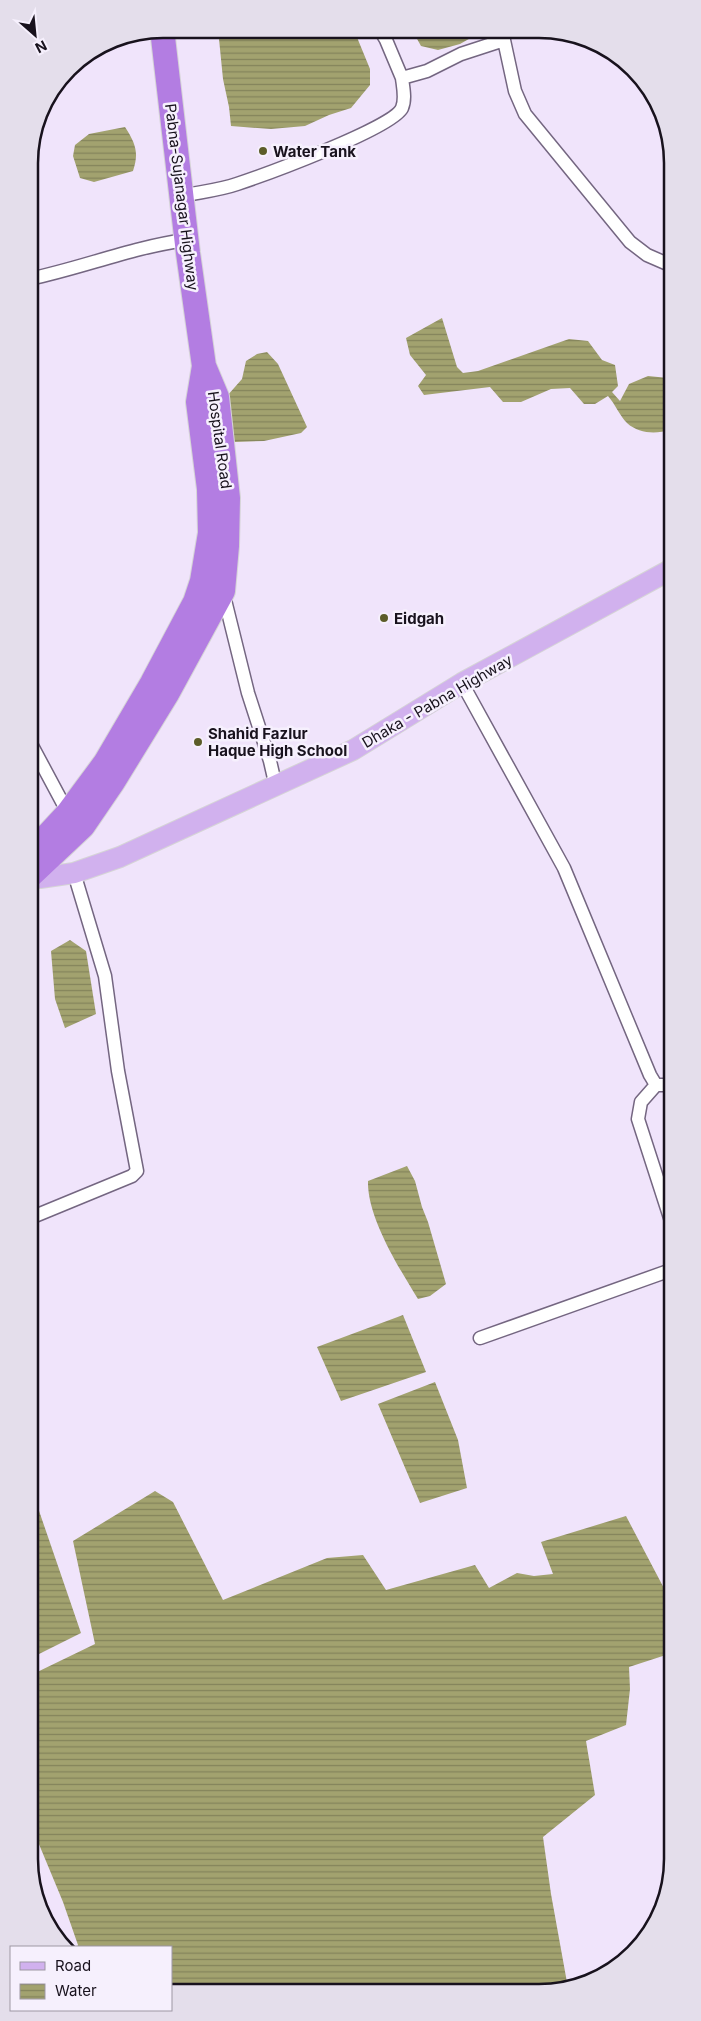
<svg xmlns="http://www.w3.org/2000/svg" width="701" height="2021" viewBox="0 0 701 2021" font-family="Inter,sans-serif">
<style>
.built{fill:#f0e4fb}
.water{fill:url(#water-rules)}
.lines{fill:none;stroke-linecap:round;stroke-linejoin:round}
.street-casing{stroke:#746681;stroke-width:15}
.primary-casing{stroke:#d5d4d6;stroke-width:22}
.highway-casing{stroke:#d5d4d6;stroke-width:26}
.street{stroke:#fff;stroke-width:12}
.primary{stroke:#d1b1ee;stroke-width:20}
.highway{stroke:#b37de2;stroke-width:24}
.poi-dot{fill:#5c5c29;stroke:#f6f0fd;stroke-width:2}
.labels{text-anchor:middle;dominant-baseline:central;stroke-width:5;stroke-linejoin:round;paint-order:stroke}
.poi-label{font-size:15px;font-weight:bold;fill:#18121d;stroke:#f6f0fd;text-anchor:start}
.street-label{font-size:15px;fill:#18121d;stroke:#f6f0fd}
.rim{fill:none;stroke:#18121d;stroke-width:2.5}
</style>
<defs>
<pattern id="water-rules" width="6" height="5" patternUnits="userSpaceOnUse" patternTransform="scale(1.25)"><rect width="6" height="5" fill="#a2a26f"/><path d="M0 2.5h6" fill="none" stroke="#83835b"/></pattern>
</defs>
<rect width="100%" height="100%" fill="#f6f0fd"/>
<path class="built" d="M163,29L565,31L633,68L670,136L672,1867L662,1909L639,1946L606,1974L565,1990H171V1947H65L31,1885L29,154L43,103L74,62L112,39Z"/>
<path class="water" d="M218,29L354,30L370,69V85L351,108L329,115L305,126L271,129L231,126L229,107L223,79Z
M412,30L483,31L460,44L438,50L421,46Z
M125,127C136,144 139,153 133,171L94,182L80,178L73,156L75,145L89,134Z
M442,318L457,367L463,373L478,371L569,339L588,341L602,360L615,365L618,386L612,392L620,401L629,384L648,376L668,378L670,380V430C656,434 639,434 627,423C620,416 615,404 608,396L595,404H584L570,388L551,389L521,402H503L490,387L424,395L418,386L426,375L410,355L406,338Z
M267,352L278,364L307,427L301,433L264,441L234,442L227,396L242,379L246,361L257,354Z
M70,940L86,951L96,1014L65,1028L55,999L51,951Z
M407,1166L415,1181L422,1207L428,1222L446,1284L430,1296L418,1299C399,1268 367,1217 368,1181Z
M403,1315L426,1372L341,1401L317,1347Z
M435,1382L458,1440L467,1488L420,1503L378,1404Z
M155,1491L173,1502L223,1600L327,1558L363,1555L386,1590L475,1565L489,1588L517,1573L534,1576L553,1574L541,1542L626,1516L667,1594L672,1619V1653L629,1667L630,1689L626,1725L586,1741L595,1795L543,1837L551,1894L568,1988L171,1990V1947H77L78,1945L63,1902L31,1825V1675L95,1644L73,1541Z
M36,1502L81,1633L31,1658V1504Z"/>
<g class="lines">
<g class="street-casing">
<path id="street" d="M380,30L386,40L402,78
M502,31L515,91L525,114L630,242L647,255L670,265
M181,196C200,192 220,190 237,184C264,175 393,128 402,108C406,99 403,87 402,78L427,71L461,54L504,40
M29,279C82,268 133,247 186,240
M223,592L248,693L270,761L276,787
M462,683L564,868L650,1075L656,1085H671
M30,742L68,813
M656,1085L641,1102L638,1119L671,1221
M30,1218L132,1176L137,1171L118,1071L105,976L74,873
M480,1338L671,1270"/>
</g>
<g class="primary-casing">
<path id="primary" d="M30,876L40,878L74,873L120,857L353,750L462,683L670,570"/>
</g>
<g class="highway-casing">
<path id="highway" d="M30,854L68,813L105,763L152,683L195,602L202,581L210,533L209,489L198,402L204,366
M30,876L83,826L113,782L167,694L223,591L227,546L228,498L217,397L204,366L188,253L162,29"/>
</g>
<use href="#street" class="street"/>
<use href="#primary" class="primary"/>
<use href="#highway" class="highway"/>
</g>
<g class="poi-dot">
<circle cx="263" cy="151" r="5"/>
<circle cx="384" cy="618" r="5"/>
<circle cx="198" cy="742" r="5"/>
</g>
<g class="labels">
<g class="poi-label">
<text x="273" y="151">Water Tank</text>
<text x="394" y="618">Eidgah</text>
<text x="208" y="733">Shahid Fazlur<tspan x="208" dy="17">Haque High School</tspan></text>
</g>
<g class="street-label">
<text transform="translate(182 197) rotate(83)">Pabna-Sujanagar Highway</text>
<text transform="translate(220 440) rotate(82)">Hospital Road</text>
<text transform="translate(437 701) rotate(-30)">Dhaka - Pabna Highway</text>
</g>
</g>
<path d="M0 0H701V2021H0ZM163 38H539A125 125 0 0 1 664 163V1859A125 125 0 0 1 539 1984H163A125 125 0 0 1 38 1859V163A125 125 0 0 1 163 38Z" fill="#e4deeb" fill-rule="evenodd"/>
<path class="rim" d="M163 38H539A125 125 0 0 1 664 163V1859A125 125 0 0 1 539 1984H163A125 125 0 0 1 38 1859V163A125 125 0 0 1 163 38Z"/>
<rect x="10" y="1946" width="162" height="65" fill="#f6f0fd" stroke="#9d97a3"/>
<rect x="20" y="1962" width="25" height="8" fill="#d1b1ee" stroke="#9d97a3"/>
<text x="55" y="1971" font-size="15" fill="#18121d">Road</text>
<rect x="20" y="1984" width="25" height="15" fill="url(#water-rules)" stroke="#9d97a3"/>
<text x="55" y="1996" font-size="15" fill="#18121d">Water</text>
<g transform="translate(35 35) rotate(153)" stroke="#f6f0fd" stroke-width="4" paint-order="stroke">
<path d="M0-4L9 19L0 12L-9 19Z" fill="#18121d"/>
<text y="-8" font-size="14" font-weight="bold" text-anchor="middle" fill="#18121d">N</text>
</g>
</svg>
